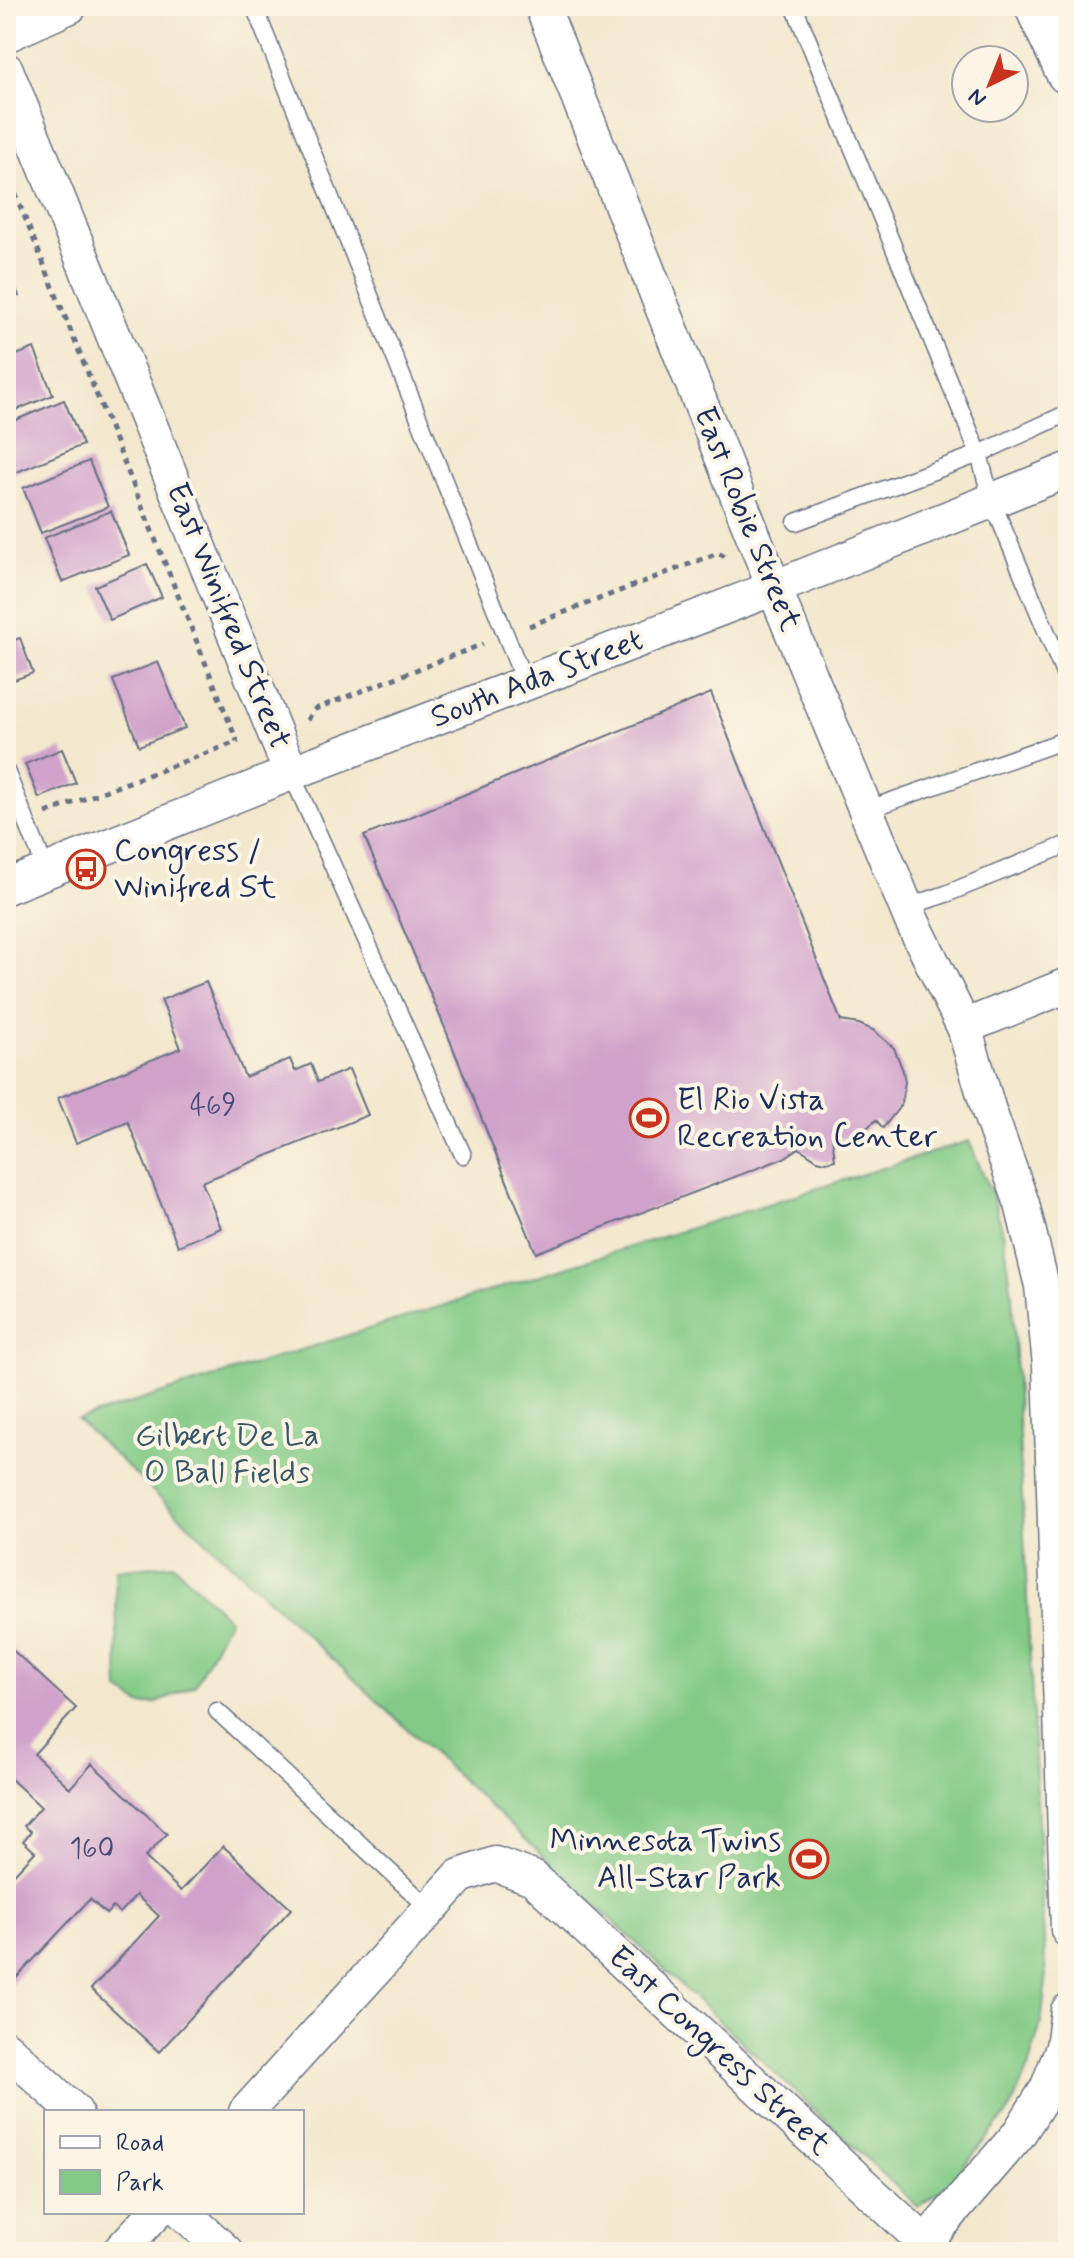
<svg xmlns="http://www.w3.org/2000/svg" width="1074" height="2258" viewBox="0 0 1074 2258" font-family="Mynerve,sans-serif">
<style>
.green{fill:#82ca86;stroke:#4e7c72;stroke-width:2}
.building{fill:#d0a1cb}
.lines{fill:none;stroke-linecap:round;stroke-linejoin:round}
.lane-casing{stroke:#677085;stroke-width:19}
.street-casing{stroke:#677085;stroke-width:37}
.secondary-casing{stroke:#677085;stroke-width:47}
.path{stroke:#677085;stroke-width:5;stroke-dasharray:6 6;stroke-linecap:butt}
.lane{stroke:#fff;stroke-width:16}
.street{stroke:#fff;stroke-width:34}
.secondary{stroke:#fff;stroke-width:44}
.labels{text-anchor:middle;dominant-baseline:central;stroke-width:8;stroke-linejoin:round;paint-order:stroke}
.number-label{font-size:28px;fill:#484c79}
.street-label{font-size:32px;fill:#1b2f5e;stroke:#fcf5e5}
.poi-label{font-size:32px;fill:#1b2f5e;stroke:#fcf5e5;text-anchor:start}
.park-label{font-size:32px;fill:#355668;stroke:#fcf5e5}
</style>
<rect width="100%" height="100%" fill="#fcf5e5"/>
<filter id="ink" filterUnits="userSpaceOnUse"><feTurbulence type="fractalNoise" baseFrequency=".0125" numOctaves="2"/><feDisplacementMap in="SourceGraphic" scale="16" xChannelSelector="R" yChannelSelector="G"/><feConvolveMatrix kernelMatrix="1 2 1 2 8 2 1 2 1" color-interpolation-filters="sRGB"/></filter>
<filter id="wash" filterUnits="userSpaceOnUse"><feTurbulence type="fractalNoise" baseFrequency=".006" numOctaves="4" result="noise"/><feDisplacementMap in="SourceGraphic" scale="32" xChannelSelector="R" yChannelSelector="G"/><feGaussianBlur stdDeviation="1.8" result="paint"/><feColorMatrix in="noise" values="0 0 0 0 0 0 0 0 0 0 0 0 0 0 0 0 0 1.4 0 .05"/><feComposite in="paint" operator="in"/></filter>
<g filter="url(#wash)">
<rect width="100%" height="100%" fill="#f3e8ce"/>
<path class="green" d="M969,1141L993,1197L1004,1236L1012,1295L1046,1981L1041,2023L1028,2068L1010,2110L950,2183L918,2207L77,1420Z
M173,1564L229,1619L195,1685L157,1703L142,1705L119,1691L115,1570Z"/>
<g id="blocks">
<path class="building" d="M6,264L19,296L6,301Z
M34,348L53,395L6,414V359Z
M64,400L83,445L12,474L6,461V424Z
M89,461L108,507L41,533L23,488Z
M111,511L129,555L62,582L44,538Z
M147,564L162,597L110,620L95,586Z
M20,638L33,673L6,683V643Z
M158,662L185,728L139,746L113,680Z
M711,693L841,1021L859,1024L873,1030L894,1048L903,1071L905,1082L901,1105L883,1128L876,1120L860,1134L849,1139L832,1136L835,1160L826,1162L817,1160L799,1148L784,1158L536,1253L445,1028L364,836Z
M62,749L76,783L39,798L25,764Z
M206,982L245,1077L290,1059L295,1071L311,1064L318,1082L349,1069L368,1115L202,1182L221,1228L178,1246L128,1122L76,1143L58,1098L181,1048L161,1000Z
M6,1644L76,1708L34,1754L70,1788L92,1764L167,1834L145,1857L181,1891L223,1846L291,1909L159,2052L91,1989L159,1916L136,1895L120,1913L113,1907L106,1914L90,1899L9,1986L6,1984V1883L35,1852L23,1841L31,1832L24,1826L41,1807L11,1779L6,1784Z"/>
</g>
</g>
<g filter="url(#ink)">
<use href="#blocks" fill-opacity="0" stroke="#677085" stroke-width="2"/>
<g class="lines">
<g class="lane-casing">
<path id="lane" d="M254,6L525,683
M794,6L979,454L991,499L1068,683
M796,522L979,454L1068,413
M6,771L47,872
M291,773L463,1155
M866,810L1068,739
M907,907L946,894L1068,844
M217,1711L430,1909"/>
</g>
<g class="street-casing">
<path id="street" d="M542,6L783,610L911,919L964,1027L989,1111L1022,1204L1042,1286L1050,1365L1068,1930
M6,35L70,6
M6,70L291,773
M6,887L291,773L774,588L1068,470
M964,1027L1068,985
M6,2048L75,2112
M246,2112L460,1876L495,1864L533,1878L935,2252
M183,2212L226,2252
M119,2252L156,2212
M917,2252L1018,2135L1047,2089L1063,2047L1068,2011"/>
</g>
<g class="secondary-casing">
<path id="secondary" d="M1037,6L1068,72"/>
</g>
<path class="path" d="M6,171L237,741
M529,626L718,553L725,557
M307,720L315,709L483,644
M46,813L239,741"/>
<use href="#lane" class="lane"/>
<use href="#street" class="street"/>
<use href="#secondary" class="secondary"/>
</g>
</g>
<defs>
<g id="bus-ring" transform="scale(2)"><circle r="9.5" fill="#fcf5e5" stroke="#c8321e" stroke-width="1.5"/><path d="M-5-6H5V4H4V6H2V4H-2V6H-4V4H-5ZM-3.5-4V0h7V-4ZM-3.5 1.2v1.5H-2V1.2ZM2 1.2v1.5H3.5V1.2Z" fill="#c8321e"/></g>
<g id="stadium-ring" transform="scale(2)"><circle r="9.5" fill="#fcf5e5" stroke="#c8321e" stroke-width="1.5"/><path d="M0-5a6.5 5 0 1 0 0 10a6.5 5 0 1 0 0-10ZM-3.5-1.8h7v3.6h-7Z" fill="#c8321e"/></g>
</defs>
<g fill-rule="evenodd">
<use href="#bus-ring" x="86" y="869"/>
<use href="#stadium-ring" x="649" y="1118"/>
<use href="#stadium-ring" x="809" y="1859"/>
</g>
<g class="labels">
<g class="number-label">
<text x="213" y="1106">469</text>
<text x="92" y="1849">160</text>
</g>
<g class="street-label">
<text transform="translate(747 519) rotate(68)">East Robie Street</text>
<text transform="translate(228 616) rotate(68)">East Winifred Street</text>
<text transform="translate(537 679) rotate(-21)">South Ada Street</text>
<text transform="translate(719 2051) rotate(43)">East Congress Street</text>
</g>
<g class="poi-label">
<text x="114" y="851">Congress /<tspan x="114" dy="37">Winifred St</tspan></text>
<text x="677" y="1100">El Rio Vista<tspan x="677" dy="37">Recreation Center</tspan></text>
<text x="781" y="1841" text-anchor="end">Minnesota Twins<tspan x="781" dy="37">All-Star Park</tspan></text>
</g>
<g class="park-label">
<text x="227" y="1436">Gilbert De La<tspan x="227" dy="37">O Ball Fields</tspan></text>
</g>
</g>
<rect width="1074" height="2258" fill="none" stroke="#fcf5e5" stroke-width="32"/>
<rect x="44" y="2110" width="260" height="104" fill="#fcf5e5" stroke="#a2a6af" stroke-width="2"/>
<rect x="60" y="2136" width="40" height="12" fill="#ffffff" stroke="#a2a6af" stroke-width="2"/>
<text x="116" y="2150" font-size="24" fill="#1b2f5e">Road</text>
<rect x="60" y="2170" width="40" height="24" fill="#82ca86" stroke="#a2a6af" stroke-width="2"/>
<text x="116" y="2190" font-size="24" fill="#1b2f5e">Park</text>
<g transform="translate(990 84) rotate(223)"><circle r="38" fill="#fcf5e5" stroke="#a2a6af" stroke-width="2"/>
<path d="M0-6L14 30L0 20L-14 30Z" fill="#c8321e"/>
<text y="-12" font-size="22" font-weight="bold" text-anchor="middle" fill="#1b2f5e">N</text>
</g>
</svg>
